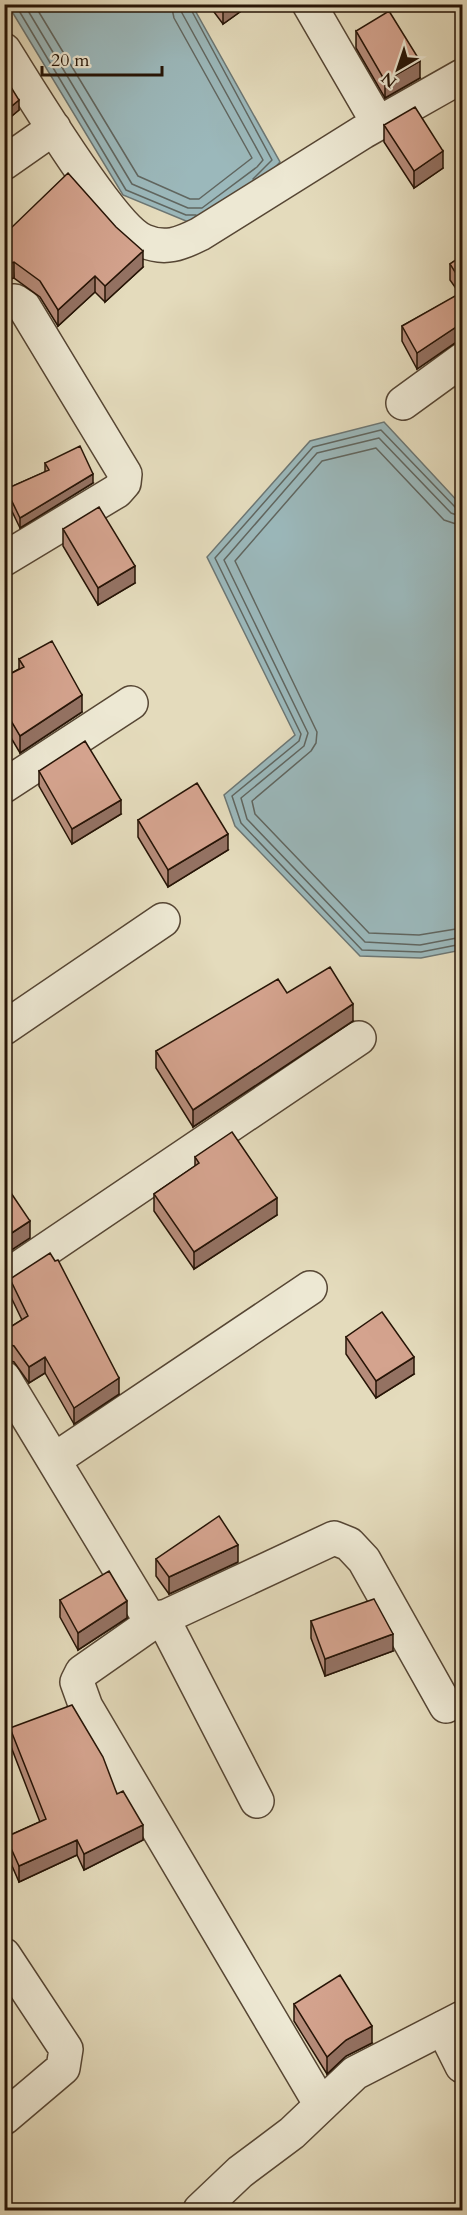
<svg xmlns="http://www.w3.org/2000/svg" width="467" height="2215" viewBox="0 0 467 2215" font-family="Cardo,serif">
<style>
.water{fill:#9bb8bb;stroke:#6c7673;stroke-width:1.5}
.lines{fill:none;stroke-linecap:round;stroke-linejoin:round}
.shore{stroke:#606660;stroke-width:1.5}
.minor-casing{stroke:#564634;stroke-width:36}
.tertiary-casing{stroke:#564634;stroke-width:36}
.minor{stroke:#ede8d3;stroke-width:33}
.tertiary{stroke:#ede8d3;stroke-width:33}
.wall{fill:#b68c7a;stroke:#261406;stroke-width:1.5}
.shaded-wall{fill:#947263;stroke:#261406;stroke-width:1.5}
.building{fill:#d4a38e;stroke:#261406;stroke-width:1.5}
</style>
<rect width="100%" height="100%" fill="#e4dbbc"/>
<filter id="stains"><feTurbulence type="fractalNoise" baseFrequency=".00333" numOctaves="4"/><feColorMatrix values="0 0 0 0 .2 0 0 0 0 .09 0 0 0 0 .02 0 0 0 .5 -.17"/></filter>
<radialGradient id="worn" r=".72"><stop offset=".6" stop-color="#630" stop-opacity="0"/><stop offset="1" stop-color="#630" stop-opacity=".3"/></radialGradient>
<path class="water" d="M8,5H192L280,162L266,177L206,222L186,221L123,195Z
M384,422L462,506V950L421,958L360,956L235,826L224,795L295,735L207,557L310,441Z"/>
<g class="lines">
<path class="shore" d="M15,4L126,190L186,215H196
M24,4L132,184L188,208H202L257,167L263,160L182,13L180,4
M34,4L138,176L190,199H199L252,158L174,18L171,4
M188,4L272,160L253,179
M462,510L456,508L381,430L313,447L215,558L301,734L299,741L232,796L241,823L362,950L421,952L462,944
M462,517L451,513L379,438L317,453L224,560L308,733L304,746L241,798L247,819L365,942L420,945L462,937
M462,526L444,520L376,448L322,461L235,561L317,732L316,743L311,751L252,801L255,814L369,933L419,935L462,928"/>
<g class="minor-casing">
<path id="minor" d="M309,4L378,123
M4,50C27,86 111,227 144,241C165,250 180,244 200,234L363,132L462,76
M4,163L54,128
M4,301H15L24,307L125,474L124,483L117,491L4,559
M403,403L462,360
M4,786L131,703
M4,1028L163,920
M4,1278L359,1038
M4,1378L152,1623L82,1672L77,1682L86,1707L321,2105
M54,1460L310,1288
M162,1617L257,1801
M152,1623L334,1538L349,1544L364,1560L446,1706
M4,1955L66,2049L63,2068L4,2118
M443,2028L462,2066"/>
</g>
<g class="tertiary-casing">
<path id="tertiary" d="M200,2210L240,2172L292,2133L355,2073L462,2018"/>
</g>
<use href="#minor" class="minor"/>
<use href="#tertiary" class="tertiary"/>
</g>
<path class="wall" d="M208,4H251L223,24Z
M356,31L420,78L385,98L356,48Z
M4,76L19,110L7,120L4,116Z
M384,125L443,168L414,188L384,142Z
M9,230L143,267L105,302L95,292L58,326L40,297L14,278Z
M462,256V338L417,369L402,341V326L460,294L450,280V264Z
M45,463L93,483L20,528L6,499V489L45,472Z
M63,529L135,583L98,605L63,546Z
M19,659L82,712L20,753L4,726V677L19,669Z
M39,771L121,814L72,844L39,786Z
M138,820L228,850L168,887L138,837Z
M287,993L353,1021L193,1127L156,1068V1051Z
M195,1157L277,1215L194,1269L154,1211V1194L195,1166Z
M10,1279L119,1394L74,1424L45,1373L29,1383L14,1362L4,1359V1331L22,1320L10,1295Z
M346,1337L414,1374L376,1398L346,1354Z
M156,1559L238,1562L169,1594L156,1576Z
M60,1600L127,1618L78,1650L60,1617Z
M311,1621L393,1651L325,1676L311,1638Z
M10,1728L117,1794L143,1840L84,1870L77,1855L19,1882L6,1852V1837L40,1822L10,1744Z
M294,2004L372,2043L346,2056L327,2074L294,2021Z"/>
<path class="shaded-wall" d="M227,4H251L223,24V7Z
M420,61V78L385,98V81Z
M19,100V110L7,120V110Z
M443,151V168L414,188V171Z
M143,251V267L105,302V286Z
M14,262V278L4,281V265Z
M95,276V292L58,326V310Z
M462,323V338L417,369V353Z
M93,474V483L20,528V518Z
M135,566V583L98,605V588Z
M82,695V712L20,753V736Z
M121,800V814L72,844V829Z
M228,834V850L168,887V870Z
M353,1004V1021L193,1127V1110Z
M277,1198V1215L194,1269V1252Z
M30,1221V1238L4,1255V1238Z
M45,1357V1373L29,1383V1367Z
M414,1357V1374L376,1398V1381Z
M119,1378V1394L74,1424V1408Z
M238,1545V1562L169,1594V1577Z
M127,1601V1618L78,1650V1633Z
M393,1634V1651L325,1676V1659Z
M143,1825V1840L84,1870V1854Z
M77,1840V1855L19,1882V1866Z
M372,2026V2043L346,2056L327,2074V2057L346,2040Z"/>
<path class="building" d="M389,11L420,61L385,81L356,31Z
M4,76L19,100L7,110L4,106Z
M415,107L443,151L414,171L384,125Z
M68,173L116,227L143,251L105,286L95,276L58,310L40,281L14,262L4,265V224L9,230Z
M462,256V283L450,264Z
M462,292V323L417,353L402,326Z
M80,446L93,474L20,518L6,489L49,470L45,463Z
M99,507L135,566L98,588L63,529Z
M52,641L82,695L20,736L4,709V677L24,667L19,659Z
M85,741L121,800L72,829L39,771Z
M197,783L228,834L168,870L138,820Z
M330,967L353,1004L193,1110L156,1051L278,979L287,993Z
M232,1132L277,1198L194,1252L154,1194L199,1163L195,1157Z
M9,1190L30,1221L4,1238V1193Z
M50,1253L55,1261L58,1260L119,1378L74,1408L45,1357L29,1367L14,1346L4,1343V1331L28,1316L10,1279Z
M382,1312L414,1357L376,1381L346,1337Z
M219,1516L238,1545L169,1577L156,1559Z
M109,1571L127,1601L78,1633L60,1600Z
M374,1599L393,1634L325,1659L311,1621Z
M72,1705L103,1757L117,1794L123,1791L143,1825L84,1854L77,1840L19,1866L6,1837L46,1819L10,1728Z
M340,1975L372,2026L346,2040L327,2057L294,2004Z
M89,2206L92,2211H83Z"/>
<rect width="467" height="2215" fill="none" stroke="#e4dbbc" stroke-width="24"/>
<rect x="6" y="6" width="455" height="2203" fill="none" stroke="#261406" stroke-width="3"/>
<rect x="12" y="12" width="443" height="2191" fill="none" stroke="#261406" stroke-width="1.5"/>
<g transform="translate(398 69) rotate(219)" stroke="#ede8d3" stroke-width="4.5" paint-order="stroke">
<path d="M0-4.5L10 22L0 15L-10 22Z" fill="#261406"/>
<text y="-9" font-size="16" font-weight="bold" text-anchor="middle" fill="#261406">N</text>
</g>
<path d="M42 66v9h120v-9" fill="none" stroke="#261406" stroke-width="3"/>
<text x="51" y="66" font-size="18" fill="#261406" stroke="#ede8d3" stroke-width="4.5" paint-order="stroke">20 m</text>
<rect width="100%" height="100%" filter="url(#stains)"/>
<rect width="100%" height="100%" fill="url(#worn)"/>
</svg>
